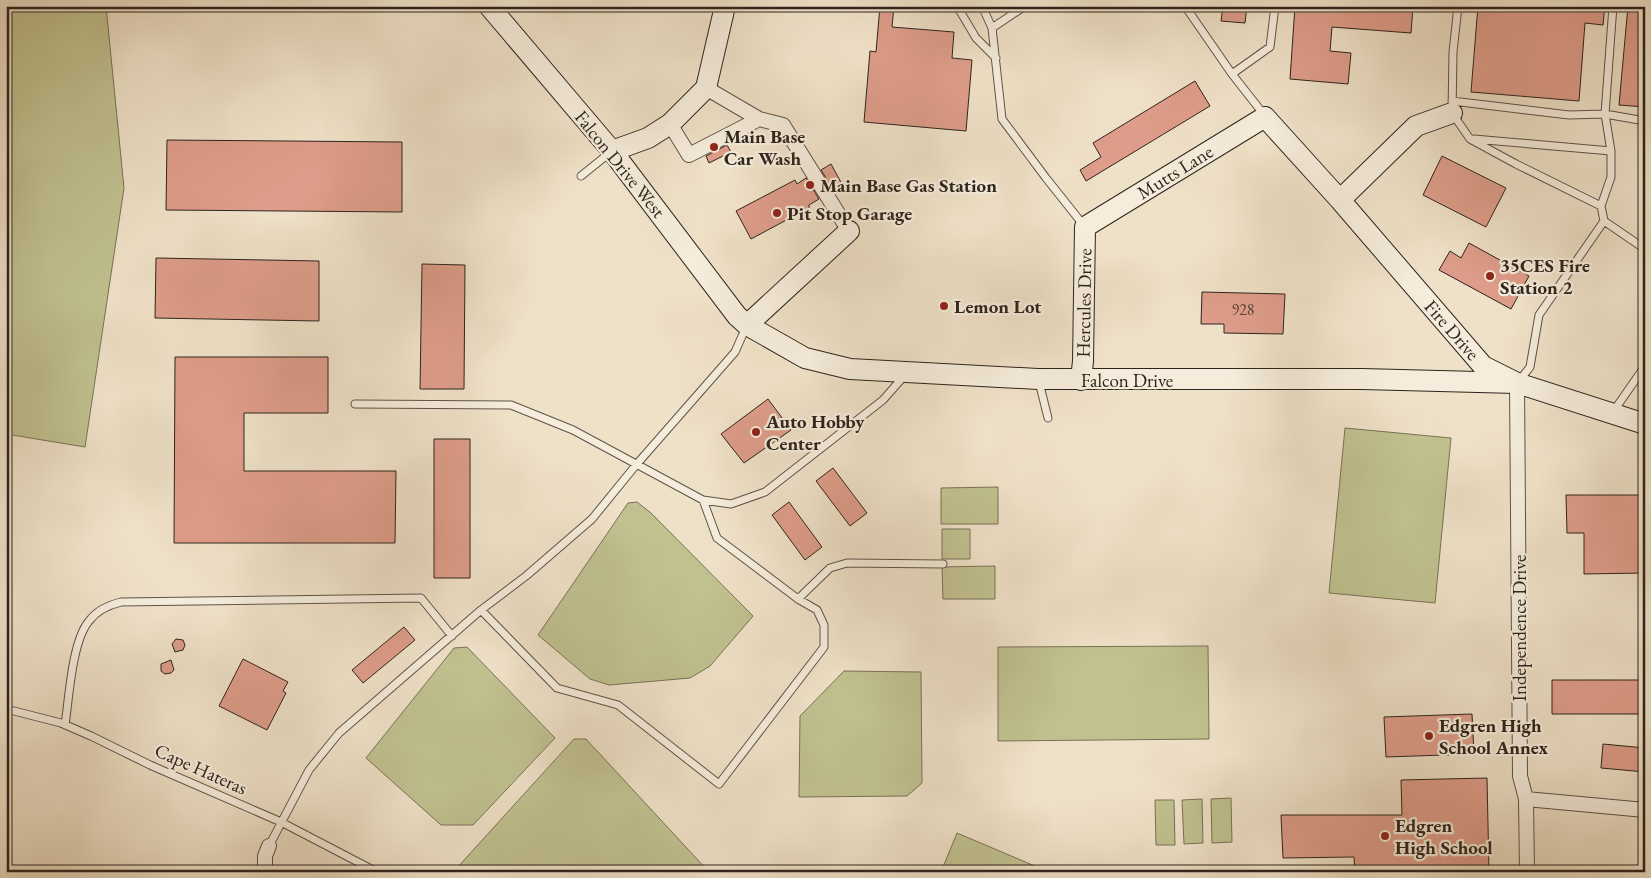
<svg xmlns="http://www.w3.org/2000/svg" width="1651" height="878" viewBox="0 0 1651 878" font-family="'EB Garamond',serif">
<style>
.green{fill:#c1c190;stroke:#787256}
.building{fill:#de9d8a;stroke:#2e241d}
.lines{fill:none;stroke-linecap:round;stroke-linejoin:round}
.lane-casing{stroke:#5e5348;stroke-width:9}
.street-casing{stroke:#5e5348;stroke-width:16}
.secondary-casing{stroke:#2e241d;stroke-width:22}
.lane{stroke:#f5ecdb;stroke-width:7}
.street{stroke:#f5ecdb;stroke-width:14}
.secondary{stroke:#f5ecdb;stroke-width:20}
.poi-dot{fill:#8f2418;stroke:#f5ecdb;stroke-width:2}
.labels{text-anchor:middle;dominant-baseline:central;stroke-width:4.5;stroke-linejoin:round;paint-order:stroke}
.number-label{font-size:16px;fill:#5a4238}
.poi-label{font-size:19px;font-weight:bold;fill:#2e241d;stroke:#f5ecdb;text-anchor:start}
.street-label{font-size:19px;fill:#2e241d;stroke:#f5ecdb}
</style>
<rect width="100%" height="100%" fill="#efe1c8"/>
<filter id="stains"><feTurbulence type="fractalNoise" baseFrequency=".004" numOctaves="4"/><feColorMatrix values="0 0 0 0 .2 0 0 0 0 .09 0 0 0 0 .02 0 0 0 .5 -.17"/></filter>
<radialGradient id="worn" r=".72"><stop offset=".6" stop-color="#630" stop-opacity="0"/><stop offset="1" stop-color="#630" stop-opacity=".3"/></radialGradient>
<path class="green" d="M6,6H106L124,188L85,447L6,434Z
M1345,428L1451,438L1435,603L1329,593Z
M998,487V524H941V488Z
M637,502L651,513L753,616L710,666L690,678L609,685L590,679L538,635L628,503Z
M942,529H970V559H942Z
M995,566V599H943L942,567Z
M1208,646L1209,739L998,741V647Z
M467,647L555,738L473,825H441L366,758L454,648Z
M844,671L921,672L922,783L907,796L799,797L800,716Z
M574,739H586L708,871L459,872L456,869Z
M1231,798L1232,842L1212,843L1211,799Z
M1202,799L1203,843L1184,844L1182,800Z
M1155,800H1174L1175,845H1156Z
M957,833L1049,872H941Z"/>
<path class="building" d="M880,6H894L892,27L954,32L952,58L972,60L966,131L864,122L870,51L876,52Z
M1223,6H1247L1245,23L1221,21Z
M1295,6H1413L1411,33L1332,27L1330,51L1351,53L1348,84L1290,79Z
M1478,6H1605L1603,25L1585,23L1579,101L1471,92Z
M1628,6H1645V107L1619,105Z
M1195,81L1210,106L1086,181L1080,170L1101,157L1093,143Z
M167,140L402,142V212L166,210Z
M727,145L731,152L709,163L706,156Z
M1442,156L1506,188L1486,227L1423,195Z
M831,164L843,186L834,191L821,170Z
M806,178L819,199L809,205V208L751,239L736,211L795,180L797,184Z
M1469,243L1529,276L1511,309L1439,270L1450,251L1461,258Z
M156,258L319,261V321L155,318Z
M422,264L465,265L464,389H420Z
M1202,292L1285,294L1283,334L1224,333V324H1201Z
M175,357H328V413H244V471H396L395,543H174Z
M768,399L791,430L744,463L721,434Z
M434,439H470V578H434Z
M833,468L867,513L850,526L816,481Z
M1566,495H1645V573L1584,574V533H1567Z
M789,502L822,547L805,560L772,515Z
M404,627L415,640L363,683L352,670Z
M176,639L183,640L185,645L183,650L175,652L172,644Z
M243,659L288,682L283,691L286,693L267,730L219,706Z
M171,660L174,670L171,673L165,674L161,671V664Z
M1552,680H1645V714H1552Z
M1472,714L1474,754L1386,757L1384,717Z
M1603,744L1645,748V772L1601,768Z
M1487,778L1489,872H1355L1354,857L1283,858L1281,815H1402L1401,780Z"/>
<g class="lines">
<g class="lane-casing">
<path id="lane" d="M957,6L976,38L996,58
M982,6L992,28L1002,119L1046,178L1085,227
M1185,6L1232,74L1265,116
M1458,6L1453,52L1452,113L1470,139L1516,164L1601,206
M992,28L1025,6
M1232,74L1270,47L1275,6
M1452,101L1569,115L1605,114L1645,121
M1474,139L1611,151
M581,176L612,151
M1604,221L1645,249
M1519,381L1530,367L1539,315L1604,221L1601,206L1611,177V151L1605,114L1613,6
M1039,382L1048,418
M355,404L511,405L573,430L703,500L731,504L765,492L883,400L905,375
M1613,412L1645,366
M798,599L830,568L847,563L943,564
M481,610L557,688L618,705L719,784L824,647V625L817,610L798,599L717,538L703,500
M6,711H14L61,723L91,736L150,765L281,822L377,872
M65,725C69,698 72,641 89,621C97,610 109,605 121,602L421,598L452,636
M269,846L309,770L339,733L481,610L526,576L592,519L636,465L735,352L746,327"/>
</g>
<g class="street-casing">
<path id="street" d="M706,88L759,119L783,125L849,231
M670,124L689,155L759,119
M1517,383L1520,776L1526,799L1527,872
M1526,799L1645,810
M265,872V856L269,846"/>
</g>
<g class="secondary-casing">
<path id="secondary" d="M489,6L612,151L737,316L747,325L805,358L850,369L1038,379H1362L1517,383
M612,151L648,138L670,124L706,88L725,6
M1340,200L1416,126L1452,113
M747,325L849,231
M1081,380L1083,361L1085,227L1265,117L1340,200L1483,366L1517,383L1645,424"/>
</g>
<use href="#lane" class="lane"/>
<use href="#street" class="street"/>
<use href="#secondary" class="secondary"/>
</g>
<g class="poi-dot">
<circle cx="714" cy="147" r="5"/>
<circle cx="810" cy="185" r="5"/>
<circle cx="777" cy="213" r="5"/>
<circle cx="1490" cy="276" r="5"/>
<circle cx="944" cy="306" r="5"/>
<circle cx="756" cy="432" r="5"/>
<circle cx="1429" cy="736" r="5"/>
<circle cx="1385" cy="836" r="5"/>
</g>
<g class="labels">
<g class="number-label">
<text x="1243" y="309">928</text>
</g>
<g class="poi-label">
<text x="724" y="136">Main Base<tspan x="724" dy="22">Car Wash</tspan></text>
<text x="820" y="185">Main Base Gas Station</text>
<text x="787" y="213">Pit Stop Garage</text>
<text x="1500" y="265">35CES Fire<tspan x="1500" dy="22">Station 2</tspan></text>
<text x="954" y="306">Lemon Lot</text>
<text x="766" y="421">Auto Hobby<tspan x="766" dy="22">Center</tspan></text>
<text x="1439" y="725">Edgren High<tspan x="1439" dy="22">School Annex</tspan></text>
<text x="1395" y="825">Edgren<tspan x="1395" dy="22">High School</tspan></text>
</g>
<g class="street-label">
<text transform="translate(620 164) rotate(51)">Falcon Drive West</text>
<text transform="translate(1175 172) rotate(-32)">Mutts Lane</text>
<text transform="translate(1084 303) rotate(-89)">Hercules Drive</text>
<text transform="translate(1452 330) rotate(49)">Fire Drive</text>
<text x="1127" y="380">Falcon Drive</text>
<text transform="translate(1519 628) rotate(-90)">Independence Drive</text>
<text transform="translate(201 769) rotate(24)">Cape Hateras</text>
</g>
</g>
<rect width="1651" height="878" fill="none" stroke="#efe1c8" stroke-width="25"/>
<rect x="8" y="8" width="1636" height="863" fill="none" stroke="#2e241d" stroke-width="2.5"/>
<rect x="12" y="12" width="1626" height="853" fill="none" stroke="#2e241d"/>
<rect width="100%" height="100%" filter="url(#stains)"/>
<rect width="100%" height="100%" fill="url(#worn)"/>
</svg>
